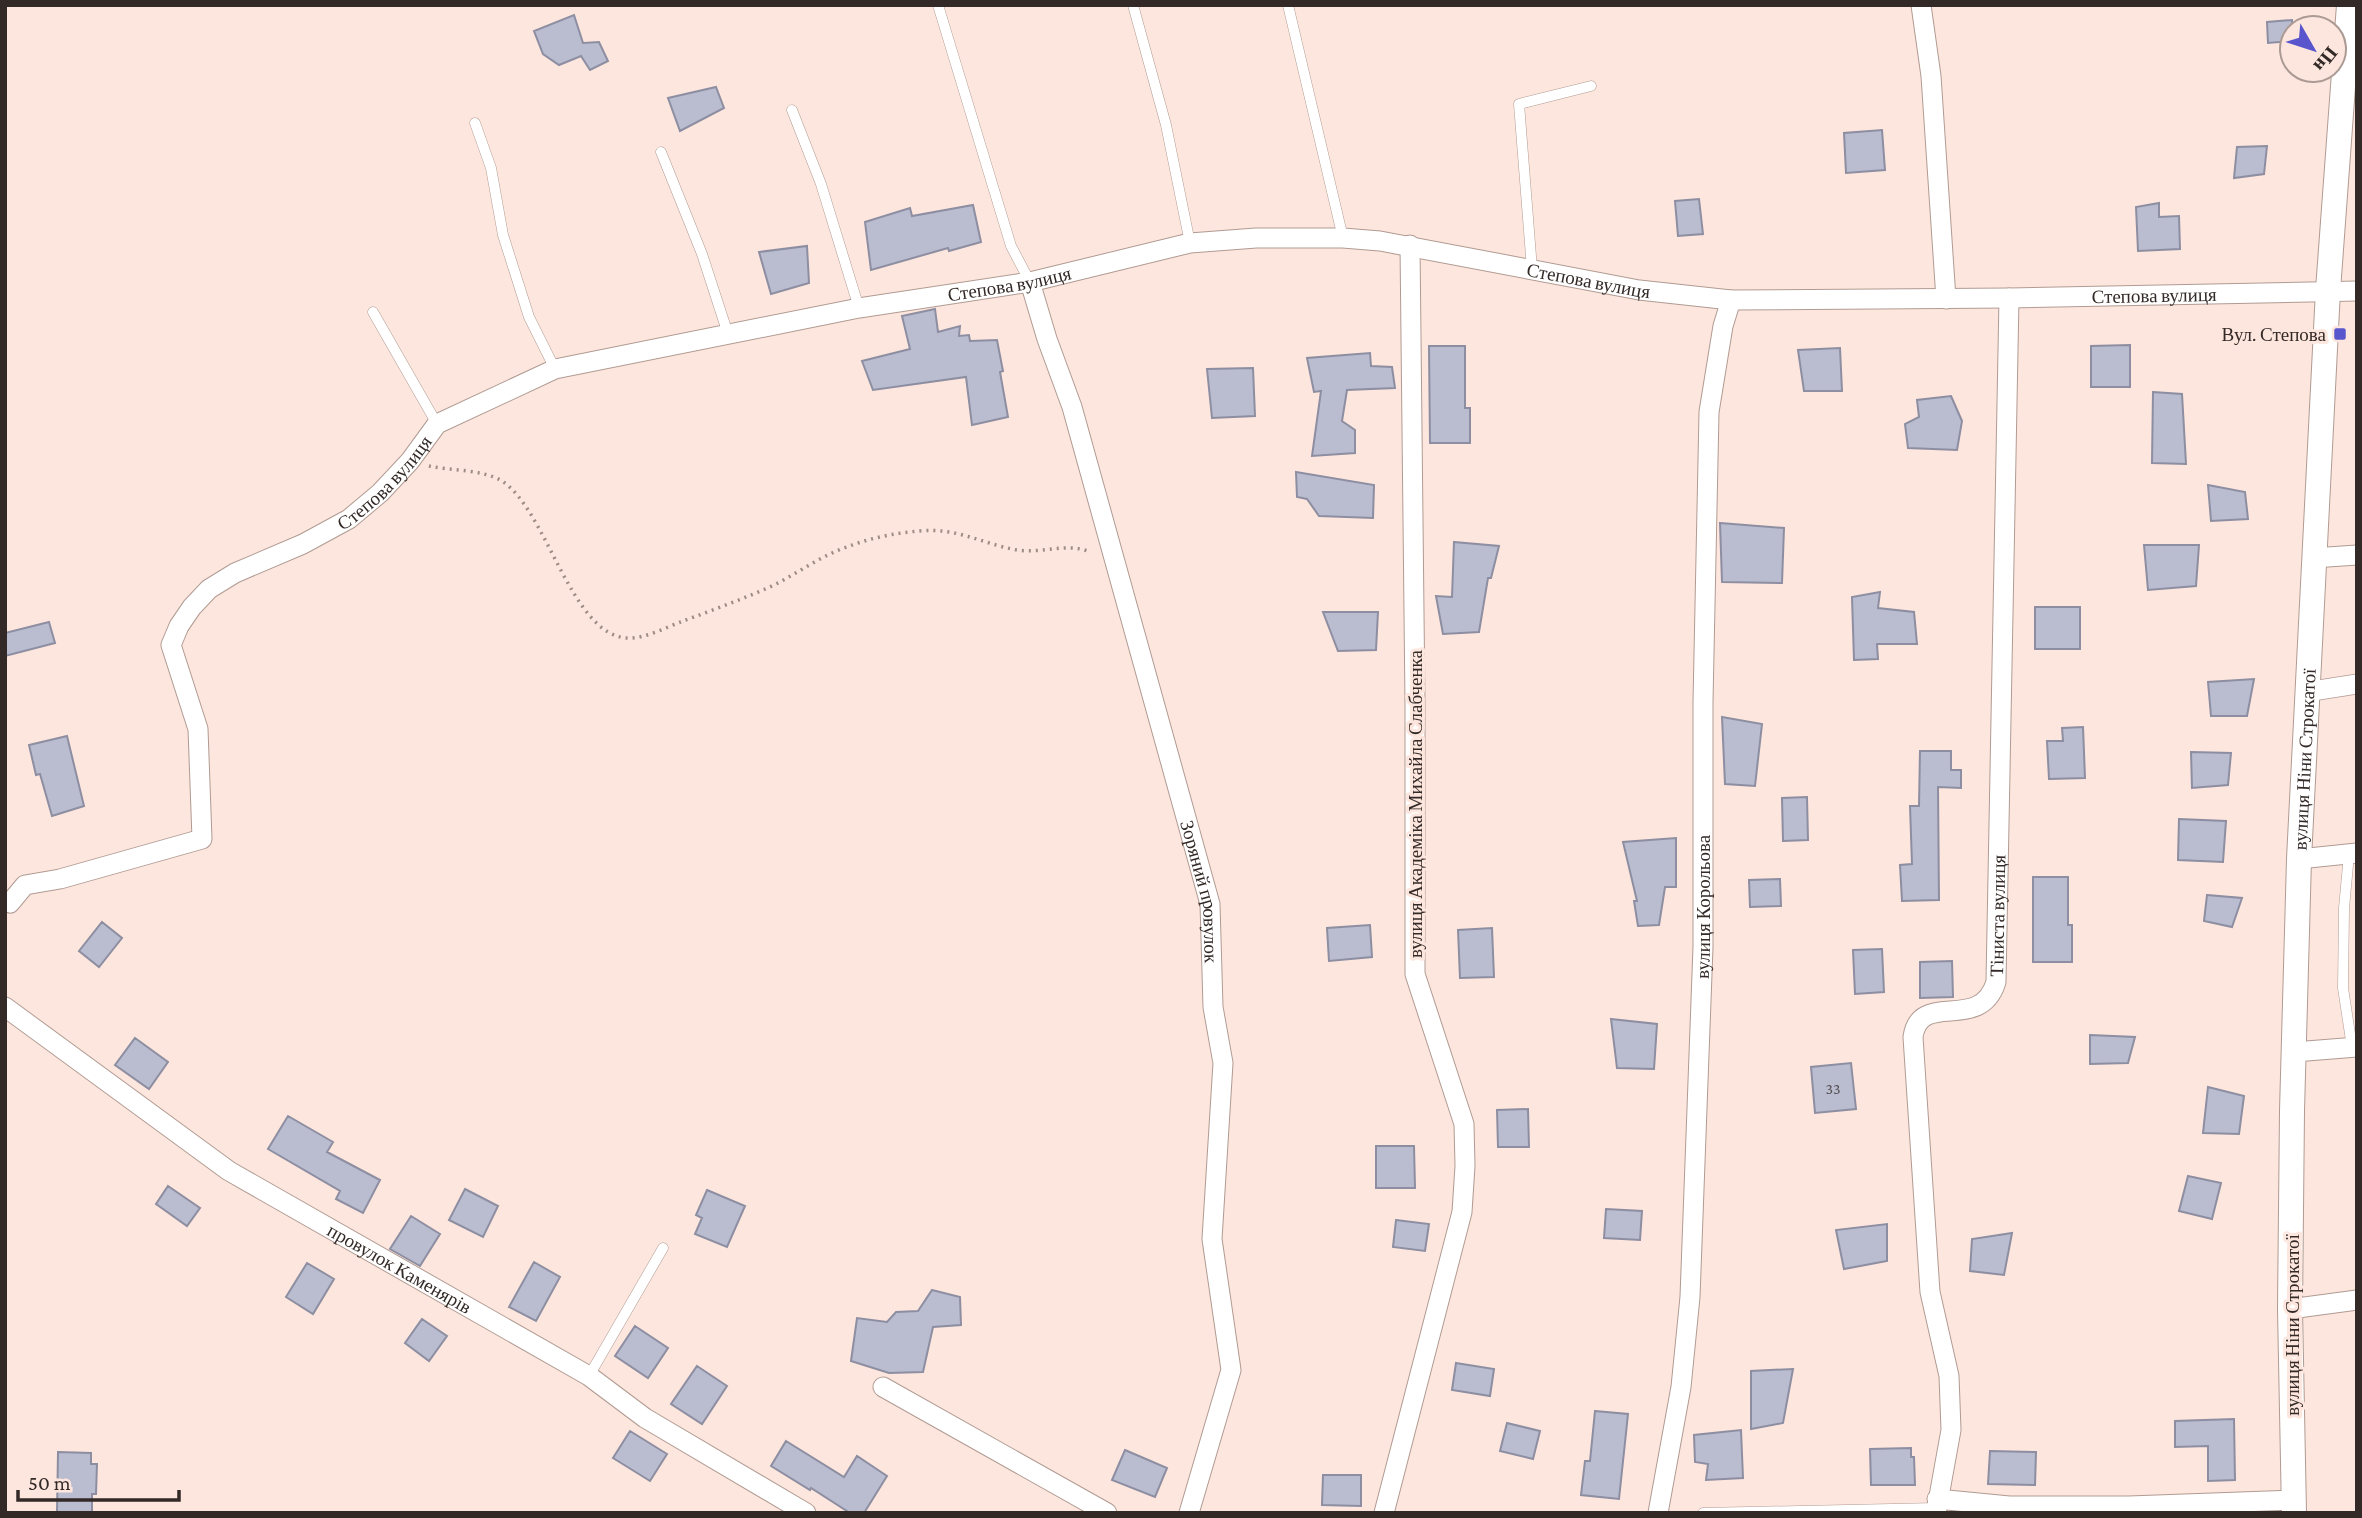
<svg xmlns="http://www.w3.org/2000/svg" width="2362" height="1518" viewBox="0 0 2362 1518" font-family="'Crimson Pro',serif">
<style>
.building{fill:#babcd0;stroke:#8d8ea1;stroke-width:2}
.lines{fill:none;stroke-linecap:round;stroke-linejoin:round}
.service-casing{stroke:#b09b93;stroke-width:11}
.minor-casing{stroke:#b09b93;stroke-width:21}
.tertiary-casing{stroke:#b09b93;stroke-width:26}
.path{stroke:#9c8c86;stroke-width:3.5;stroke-dasharray:2 5;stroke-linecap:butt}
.service{stroke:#fff;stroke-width:10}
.minor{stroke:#fff;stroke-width:19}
.tertiary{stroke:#fff;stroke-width:24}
.poi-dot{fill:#5855cd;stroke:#fde6dd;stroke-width:2.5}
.labels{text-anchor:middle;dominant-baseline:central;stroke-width:6;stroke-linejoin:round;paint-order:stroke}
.number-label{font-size:16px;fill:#554e51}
.street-label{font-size:19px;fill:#332a27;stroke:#fde6dd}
.poi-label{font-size:19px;fill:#332a27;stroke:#fde6dd;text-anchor:end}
</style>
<rect width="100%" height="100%" fill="#fde6dd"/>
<path class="building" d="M574,15L583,43L599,42L608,61L590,70L581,56L559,65L543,54L534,31Z
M2292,20V41L2268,43L2267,22Z
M716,87L724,108L680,131L668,98Z
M1882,130L1885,170L1846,173L1844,133Z
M2267,146L2264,174L2234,178L2237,147Z
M1699,199L1703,234L1678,236L1675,201Z
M2159,203V217L2179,216L2180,249L2138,251L2136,207Z
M973,205L981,242L949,251L948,248L871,270L865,222L910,208L912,216Z
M807,246L809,283L771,294L759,252Z
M935,309L938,332L960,326L959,336L969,335L970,341L997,340L1003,371L1000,372L1008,417L972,425L966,377L873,390L862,361L910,349L902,316Z
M2130,345V387H2091V346Z
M1429,346H1465V408H1470V443H1430Z
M1840,348L1842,391H1804L1798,350Z
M1370,353L1371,366L1392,367L1395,388L1347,390L1342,421L1355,430V453L1312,456L1321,391L1314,392L1307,358Z
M1253,368L1255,416L1212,418L1207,369Z
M2153,392L2182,394L2186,464L2152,463Z
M1951,396L1962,421L1957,450L1908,448L1905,424L1919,417L1917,400Z
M1296,472L1374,485L1373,518L1319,516L1307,499L1297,497Z
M2208,485L2245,492L2248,519L2211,521Z
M1720,523L1784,528L1782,583L1722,582Z
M1454,542L1499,546L1491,578H1488L1479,632L1443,634L1436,596L1452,597Z
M2144,545H2199L2196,586L2148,590Z
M1880,592L1878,608L1914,612L1917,644H1877L1878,659L1854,660L1852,597Z
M2035,607H2080V649H2035Z
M1323,612H1378L1376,650L1338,651Z
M49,622L55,643L5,656V633Z
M2254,679L2247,716H2211L2208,682Z
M1722,717L1762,724L1755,786L1725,784Z
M2083,727L2085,778L2049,779L2047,741H2063L2062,728Z
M67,736L84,806L52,816L40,774L36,775L29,745Z
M1920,751H1951V770H1961V788L1938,787L1939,900L1902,901L1900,865L1912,864L1910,806H1919Z
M2191,752L2231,753L2228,785L2192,788Z
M1807,797L1808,840L1783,841L1782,798Z
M2179,819L2226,821L2223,862L2178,860Z
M1676,838V887H1665L1659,925L1638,926L1634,901H1637L1623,842Z
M2033,877H2068V925H2072V962H2033Z
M1780,879L1781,906L1750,907L1749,880Z
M2207,895L2242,898L2232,927L2204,921Z
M102,922L122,938L99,967L79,951Z
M1370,925L1372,957L1329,961L1327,928Z
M1492,928L1494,977L1460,978L1458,930Z
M1882,949L1884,992L1855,994L1853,950Z
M1952,961L1953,997L1920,998V962Z
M1611,1019L1657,1024L1654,1069L1617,1068Z
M2090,1035L2135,1037L2128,1063L2090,1064Z
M135,1038L168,1062L149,1089L115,1065Z
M1851,1063L1856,1109L1815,1113L1811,1067Z
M2208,1087L2244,1096L2239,1134L2203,1133Z
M1528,1109L1529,1147H1498L1497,1110Z
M288,1116L333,1142L327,1152L380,1180L363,1213L336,1199L340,1191L268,1149Z
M1376,1146H1414L1415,1188H1376Z
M2188,1176L2221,1183L2212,1219L2179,1211Z
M168,1186L200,1208L187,1226L156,1204Z
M465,1189L498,1206L483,1237L449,1220Z
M707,1190L745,1206L727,1247L695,1234L702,1218L696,1215Z
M1606,1209L1642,1211L1640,1240L1604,1238Z
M411,1216L440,1234L420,1266L390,1249Z
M1396,1220L1429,1224L1425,1251L1393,1247Z
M1887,1224V1261L1844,1269L1836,1230Z
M2012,1233L2004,1275L1970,1271L1972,1239Z
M534,1262L560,1277L536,1321L509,1307Z
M307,1263L334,1279L313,1314L286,1297Z
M932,1290L960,1297L961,1325L933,1327L923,1372L889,1373L851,1361L857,1318L887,1322L896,1312L918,1311Z
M422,1319L447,1336L429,1361L405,1343Z
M635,1326L668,1348L648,1378L615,1356Z
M1456,1363L1494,1369L1490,1396L1452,1390Z
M697,1366L727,1386L702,1424L671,1404Z
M1793,1369L1783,1423L1751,1429V1371Z
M1595,1411L1628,1414L1619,1499L1581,1495L1585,1461H1590Z
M2234,1419L2235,1480L2208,1481V1446L2175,1447V1421Z
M1507,1423L1540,1431L1533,1459L1500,1451Z
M1741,1430L1743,1478L1706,1480L1708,1464L1695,1462L1694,1435Z
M630,1431L667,1454L650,1481L613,1458Z
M786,1441L844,1477L857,1456L887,1476L864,1513H850L811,1488L810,1490L771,1466Z
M1911,1448V1457H1914L1915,1485H1871L1870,1449Z
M1125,1450L1167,1468L1155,1497L1112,1480Z
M1990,1451L2036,1452L2035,1485L1988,1484Z
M58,1452L91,1453V1464H97L96,1494H92V1513H57Z
M1323,1475H1361V1506L1322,1505Z"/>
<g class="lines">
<g class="service-casing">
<path id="service" d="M938,5L1011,246L1030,282
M1133,5L1166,125L1190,243
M1288,5L1343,238
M792,110L821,184L859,308
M475,123L491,168L503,235L529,317L555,369
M661,152L702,254L728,334
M1532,269L1519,104L1591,86
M373,312L437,424
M2349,854L2344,908L2343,988L2352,1047
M589,1376L663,1248
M1703,1513L1937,1508"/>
</g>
<g class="minor-casing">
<g id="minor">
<path d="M1921,5L1931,76L1946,299"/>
<path id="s1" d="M1030,282L1047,339L1072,407L1210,904L1213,1007L1223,1063L1212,1239L1231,1370L1189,1513"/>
<path d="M2313,558L2357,555"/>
<path d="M2306,692L2357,684"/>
<path d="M2299,859L2357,853"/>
<path id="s2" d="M5,901L10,903L25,885L60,879L202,839L198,729L171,645L179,626L192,607L209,589L235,573L303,544L349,519L380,493L410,461L437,424L555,369L859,308L1030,282L1190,243L1256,238H1343L1380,241L1639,290L1731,300L2009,298L2357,291"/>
<path id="s3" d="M5,1007L229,1171L589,1376L645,1418L806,1513"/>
<path d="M2294,1052L2357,1047"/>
<path d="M2290,1309L2357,1300"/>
<path d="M883,1387L1107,1513"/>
<path d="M1937,1499L2009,1506H2129L2293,1500"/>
<path d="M1384,1513L1462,1212L1465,1166L1464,1124L1415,974V704L1410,245"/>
<path id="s4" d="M1658,1513L1681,1387L1690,1297L1703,947V702L1709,412L1723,326L1731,300"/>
<path id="s5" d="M1936,1513L1951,1430L1949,1376L1930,1292L1913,1037C1920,989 1980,1034 1996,982L2009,298"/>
</g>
</g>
<g class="tertiary-casing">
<g id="tertiary">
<path id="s6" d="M2294,1513L2290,1309L2292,1111L2299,859L2328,290L2349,5"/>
</g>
</g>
<path class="path" d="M429,466C451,471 482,469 502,481C547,510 571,635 627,638C645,639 667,627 683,621C713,610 743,599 772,586C797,574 820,556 847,547C870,538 895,533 919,531C956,527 983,544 1017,550C1042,554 1067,542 1090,552"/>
<use href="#service" class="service"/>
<use href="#minor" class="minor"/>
<use href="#tertiary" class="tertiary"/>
</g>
<rect class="poi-dot" x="2333" y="327" width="14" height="14" rx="3.5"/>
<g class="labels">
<g class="number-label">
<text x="1833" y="1088">33</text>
</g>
<g class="street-label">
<text stroke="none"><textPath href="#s2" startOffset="1946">Степова вулиця</textPath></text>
<text stroke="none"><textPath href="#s2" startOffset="1358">Степова вулиця</textPath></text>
<text stroke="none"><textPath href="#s2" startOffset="2513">Степова вулиця</textPath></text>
<text stroke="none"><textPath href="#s2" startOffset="686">Степова вулиця</textPath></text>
<text stroke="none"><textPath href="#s6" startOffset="754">вулиця Ніни Строкатої</textPath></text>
<text transform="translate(1415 804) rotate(-90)">вулиця Академіка Михайла Слабченка</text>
<text stroke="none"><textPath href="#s1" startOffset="634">Зоряний провулок</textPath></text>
<text stroke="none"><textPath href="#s4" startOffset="609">вулиця Корольова</textPath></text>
<text stroke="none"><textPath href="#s5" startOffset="656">Тіниста вулиця</textPath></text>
<text stroke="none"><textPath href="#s3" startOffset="474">провулок Каменярів</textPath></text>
<text transform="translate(2292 1325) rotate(-90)">вулиця Ніни Строкатої</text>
</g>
<g class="poi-label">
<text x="2326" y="334">Вул. Степова</text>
</g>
</g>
<rect width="2362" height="1518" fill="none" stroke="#332a27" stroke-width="14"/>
<g transform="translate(2313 49) rotate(129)"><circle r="33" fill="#fde6dd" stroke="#ac9b94" stroke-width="2"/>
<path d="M0-5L12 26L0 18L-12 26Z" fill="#5855cd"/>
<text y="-10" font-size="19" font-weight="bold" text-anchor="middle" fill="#332a27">Пн</text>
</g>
<path d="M18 1490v10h161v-10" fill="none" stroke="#332a27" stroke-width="3.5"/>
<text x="28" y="1490" font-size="21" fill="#332a27" stroke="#fde6dd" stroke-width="5" paint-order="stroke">50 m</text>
</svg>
